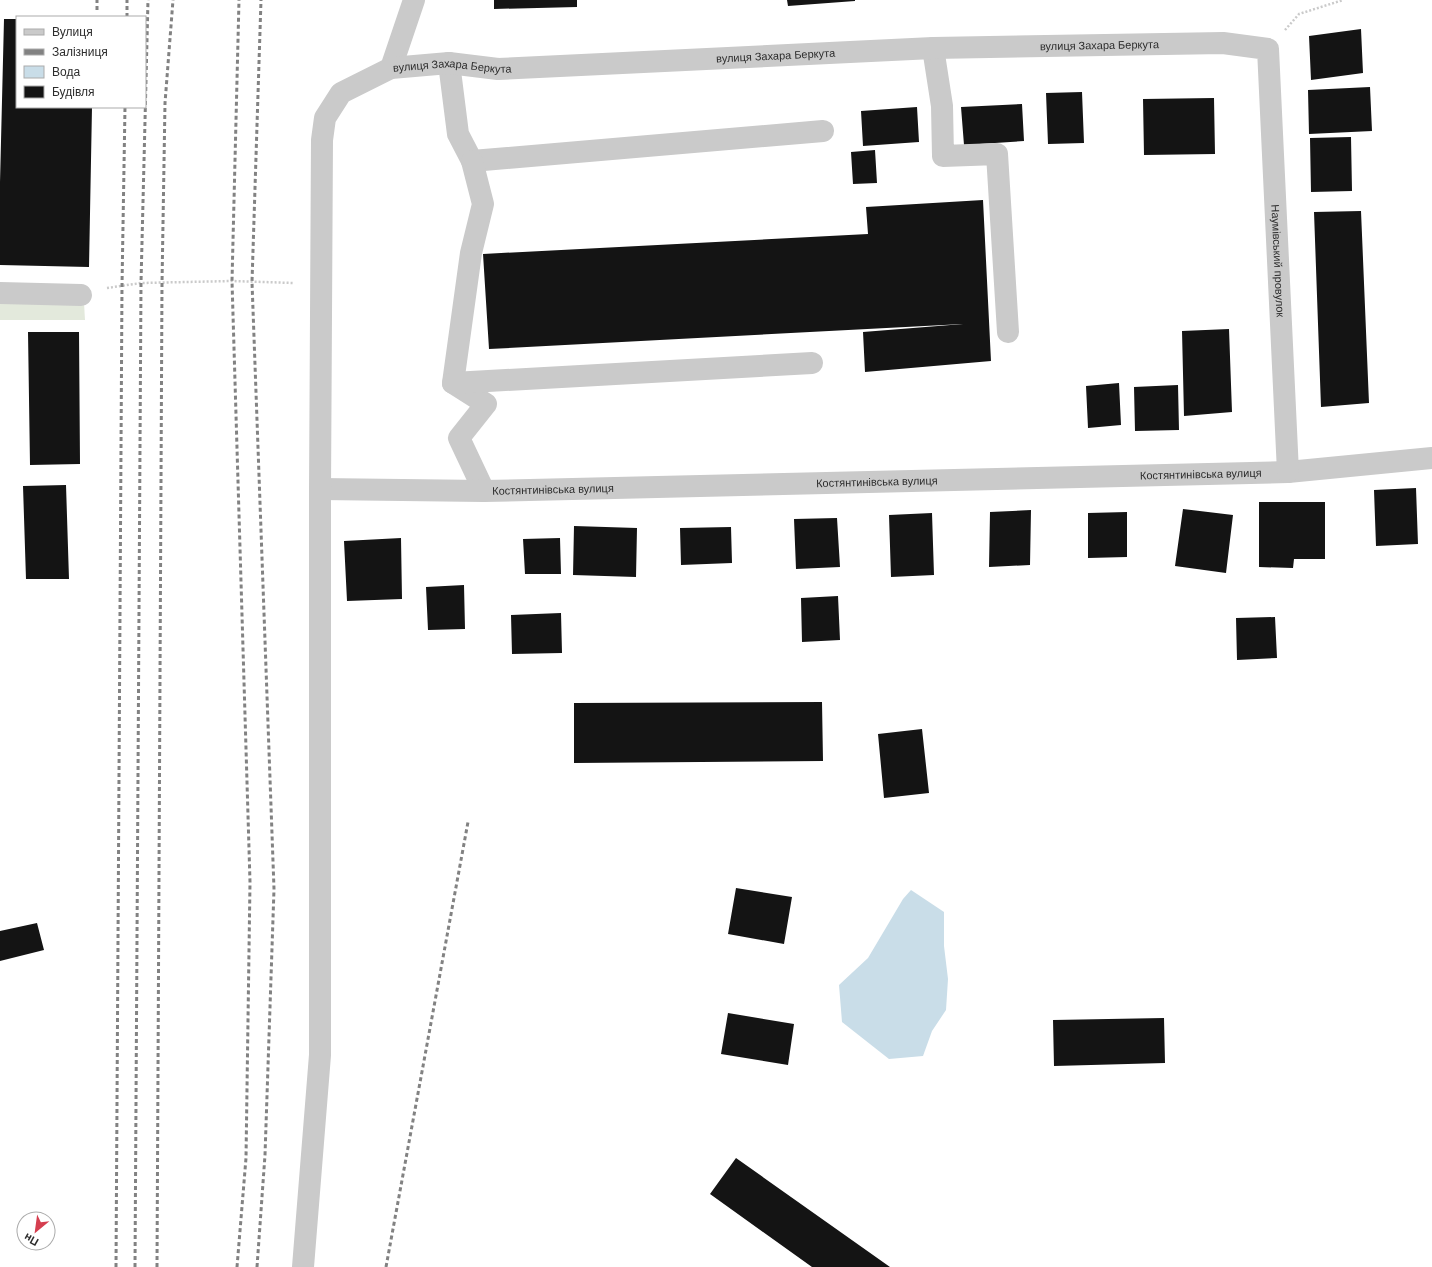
<svg xmlns="http://www.w3.org/2000/svg" width="1432" height="1267" viewBox="0 0 1432 1267" font-family="'DM Sans',sans-serif">
<style>
.green{fill:#e3e9dc}
.water{fill:#c9dde8}
.building{fill:#141414}
.lines{fill:none;stroke-linecap:round;stroke-linejoin:round}
.path{stroke:#cacaca;stroke-width:2.5;stroke-dasharray:2 2;stroke-linecap:butt}
.minor{stroke:#cacaca;stroke-width:22}
.rail{stroke:#828282;stroke-width:3;stroke-dasharray:4 3;stroke-linecap:butt}
.labels{text-anchor:middle;dominant-baseline:central;stroke-width:4;stroke-linejoin:round;paint-order:stroke}
.street-label{font-size:11px;fill:#2d2d2d;stroke:#fff}
</style>
<rect width="100%" height="100%" fill="#fff"/>
<path class="green" d="M0,299L84,303L85,320H0Z"/>
<path class="water" d="M911,890L944,912V946L948,979L946,1010L932,1031L923,1056L889,1059L842,1022L839,985L868,958L903,899Z"/>
<path class="building" d="M494,0H577V7L494,9Z
M787,0H855V1L788,6Z
M4,19H17V107H92L89,267L0,265V182Z
M1361,29L1363,73L1311,80L1309,36Z
M1370,87L1372,131L1309,134L1308,90Z
M1082,92L1084,143L1048,144L1046,93Z
M1214,98L1215,154L1144,155L1143,99Z
M1022,104L1024,141L964,145L961,107Z
M917,107L919,142L863,146L861,111Z
M1351,137L1352,191L1311,192L1310,138Z
M875,150L877,183L853,184L851,152Z
M983,200L991,361L865,372L863,332L963,324L489,349L483,254L868,234L866,207Z
M1361,211L1369,403L1321,407L1314,212Z
M1229,329L1232,412L1184,416L1182,331Z
M28,332H79L80,464L30,465Z
M1119,383L1121,425L1088,428L1086,386Z
M1178,385L1179,430L1135,431L1134,387Z
M66,485L69,579H26L23,486Z
M1416,488L1418,544L1376,546L1374,490Z
M1259,502H1325V559H1294L1293,568L1259,567Z
M1183,509L1233,515L1226,573L1175,566Z
M1031,510L1030,565L989,567L990,512Z
M1127,512V557L1088,558V513Z
M932,513L934,575L891,577L889,515Z
M837,518L840,567L796,569L794,519Z
M574,526L637,528L636,577L573,575Z
M731,527L732,563L681,565L680,528Z
M401,538L402,599L347,601L344,541Z
M560,538L561,574H525L523,539Z
M464,585L465,629L428,630L426,587Z
M838,596L840,640L802,642L801,598Z
M561,613L562,653L512,654L511,615Z
M1275,617L1277,658L1237,660L1236,618Z
M822,702L823,761L574,763V703Z
M922,729L929,793L884,798L878,734Z
M736,888L792,897L784,944L728,934Z
M37,923L44,950L0,961V931Z
M728,1013L794,1024L788,1065L721,1054Z
M1164,1018L1165,1063L1054,1066L1053,1020Z
M736,1158L890,1267H812L710,1194Z"/>
<g class="lines">
<path class="path" d="M1285,30L1299,14L1343,0
M107,288L141,283L232,281L294,283"/>
<g class="minor">
<path d="M933,48L942,106L943,156L997,154L1008,332"/>
<path d="M449,63L458,134L472,161L823,131"/>
<path d="M391,68L414,0"/>
<path d="M472,161L483,204L471,253L453,383L486,404L459,438L484,491"/>
<path d="M0,293L81,295"/>
<path d="M453,383L812,363"/>
<path id="s1" d="M320,489L484,491L1288,472L1432,458"/>
<path id="s2" d="M303,1267L320,1055V489L322,140L325,118L341,93L391,68L449,63L498,69L933,48L1223,43L1268,49L1288,472"/>
</g>
<path class="rail" d="M97,10V0
M127,17V0
M116,1267L122,286L125,107
M135,1267L141,283L148,0
M157,1267L162,284L165,103L173,0
M237,1267L246,1158L250,882L232,281L239,0
M257,1267L265,1155L274,889L252,282L261,0
M386,1267L468,822"/>
</g>
<g class="labels">
<g class="street-label">
<text stroke="none"><textPath href="#s2" startOffset="1945">вулиця Захара Беркута</textPath></text>
<text stroke="none"><textPath href="#s2" startOffset="1621">вулиця Захара Беркута</textPath></text>
<text stroke="none"><textPath href="#s2" startOffset="1297">вулиця Захара Беркута</textPath></text>
<text stroke="none"><textPath href="#s2" startOffset="2326">Наумівський провулок</textPath></text>
<text stroke="none"><textPath href="#s1" startOffset="881">Костянтинівська вулиця</textPath></text>
<text stroke="none"><textPath href="#s1" startOffset="557">Костянтинівська вулиця</textPath></text>
<text stroke="none"><textPath href="#s1" startOffset="233">Костянтинівська вулиця</textPath></text>
</g>
</g>
<rect x="16" y="16" width="130" height="92" fill="#ffffff" stroke="#ababab"/>
<rect x="24" y="29" width="20" height="6" fill="#cacaca" stroke="#ababab"/>
<text x="52" y="36" font-size="12" fill="#2d2d2d">Вулиця</text>
<rect x="24" y="49" width="20" height="6" fill="#828282" stroke="#ababab"/>
<text x="52" y="56" font-size="12" fill="#2d2d2d">Залізниця</text>
<rect x="24" y="66" width="20" height="12" fill="#c9dde8" stroke="#ababab"/>
<text x="52" y="76" font-size="12" fill="#2d2d2d">Вода</text>
<rect x="24" y="86" width="20" height="12" fill="#141414" stroke="#ababab"/>
<text x="52" y="96" font-size="12" fill="#2d2d2d">Будівля</text>
<g transform="translate(36 1231) rotate(209)"><circle r="19" fill="#ffffff" stroke="#ababab"/>
<path d="M0-3L7 15L0 10L-7 15Z" fill="#d53e4f"/>
<text y="-6" font-size="11" font-weight="bold" text-anchor="middle" fill="#2d2d2d">Пн</text>
</g>
</svg>
